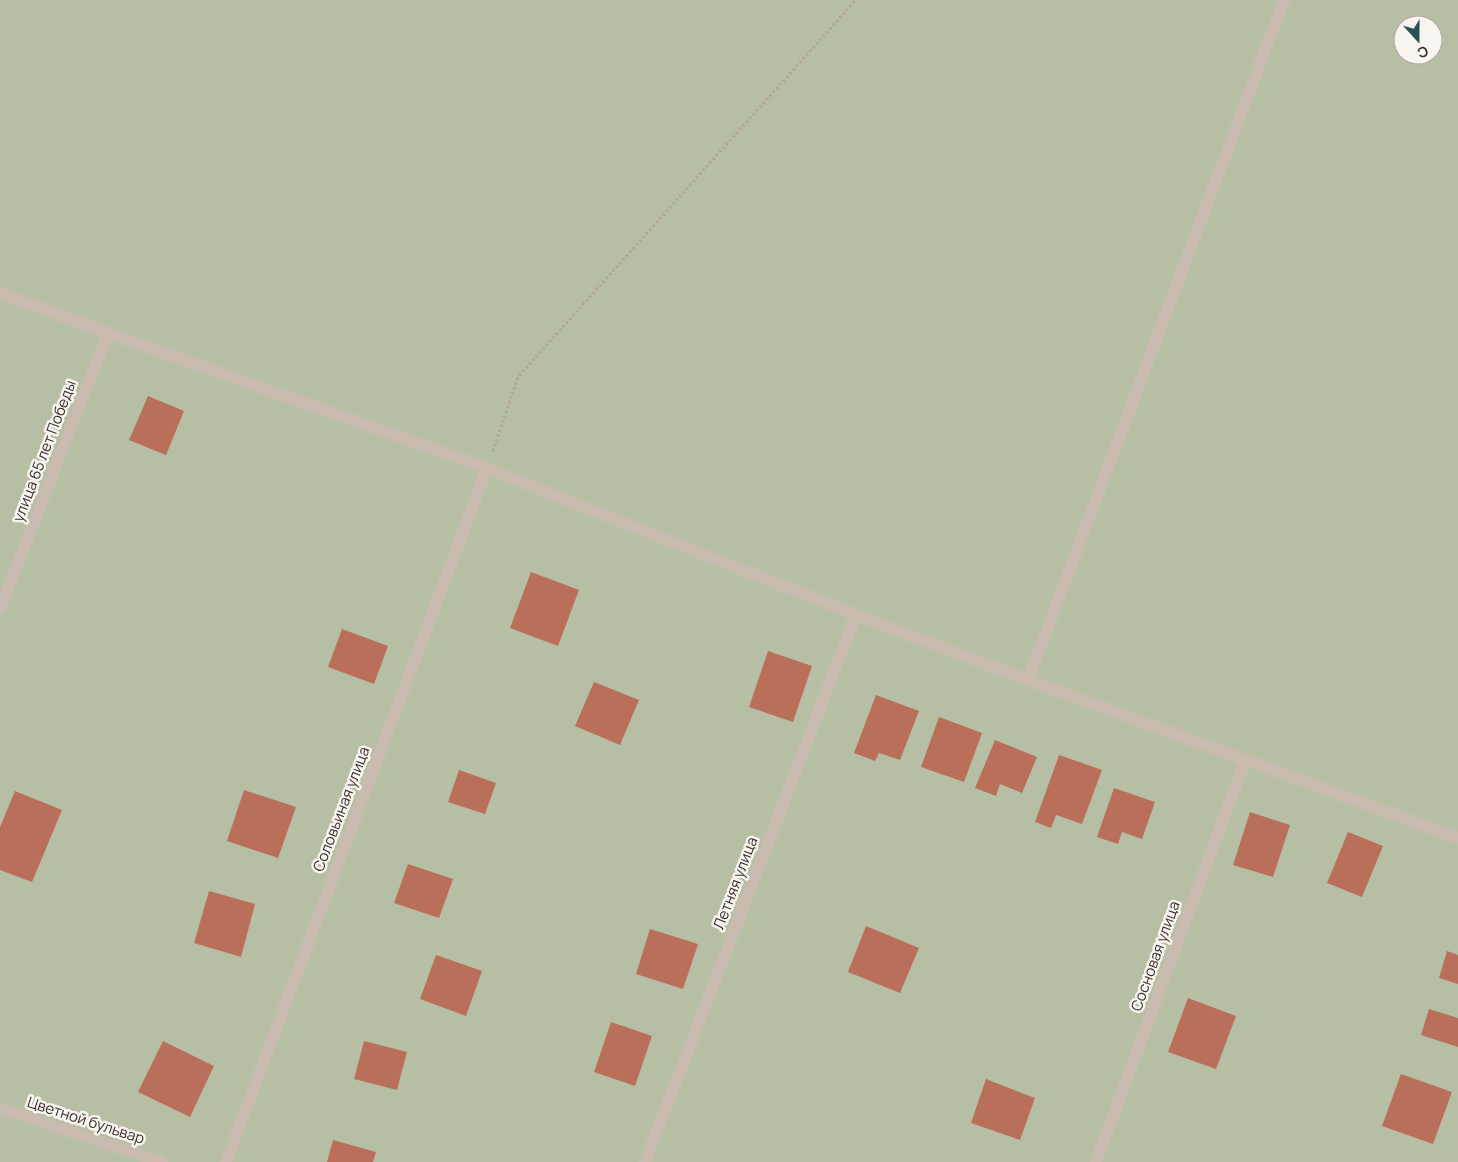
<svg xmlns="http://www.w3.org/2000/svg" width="1458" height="1162" viewBox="0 0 1458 1162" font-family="Manrope,sans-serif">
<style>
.green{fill:#b6bfa4;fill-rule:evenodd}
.building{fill:#b96f5a}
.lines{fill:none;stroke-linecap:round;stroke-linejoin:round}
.path{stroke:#b4a59a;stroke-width:3;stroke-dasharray:2.5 2.5;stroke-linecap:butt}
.minor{stroke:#c9bbaf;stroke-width:12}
.labels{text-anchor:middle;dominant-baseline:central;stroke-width:5;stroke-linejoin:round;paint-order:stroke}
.street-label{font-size:15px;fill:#39302d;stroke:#f9f4ef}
</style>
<rect width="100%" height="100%" fill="#f1eae3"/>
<path class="green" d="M0,0H1458V1162H0ZM1403,25H1433V55H1403Z"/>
<path class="building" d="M148,396L184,411L166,455L129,440Z
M531,572L579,590L558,646L510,628Z
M342,629L388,646L374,684L328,667Z
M768,651L812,666L793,722L749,707Z
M594,682L639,700L620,745L575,726Z
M876,695L919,711L900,760L879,753L875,761L854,753Z
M939,717L982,733L964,782L921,767Z
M995,740L1037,757L1022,793L1000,784L996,796L975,788Z
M1059,755L1102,770L1082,824L1056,815L1051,828L1035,822Z
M459,770L496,783L485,814L448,802Z
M1114,788L1155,802L1142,839L1122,832L1118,844L1097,837Z
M244,790L296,807L278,858L227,841Z
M15,791L62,810L32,882L0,870V827Z
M1250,812L1290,825L1273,877L1233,865Z
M1348,832L1383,846L1362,897L1327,883Z
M408,864L453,879L439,918L394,903Z
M209,891L255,904L241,957L194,943Z
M866,926L919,948L900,993L848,972Z
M650,929L698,944L683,989L636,974Z
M1447,951L1458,955V984L1439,978Z
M436,955L482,971L466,1016L420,999Z
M1188,998L1236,1016L1216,1069L1168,1052Z
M1429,1009L1458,1018V1047L1421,1035Z
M611,1022L652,1036L635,1086L594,1072Z
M163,1041L214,1066L190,1117L138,1092Z
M364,1041L407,1052L397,1090L354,1079Z
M1401,1074L1452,1092L1433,1144L1382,1126Z
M986,1079L1035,1098L1020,1140L971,1123Z
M333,1140L376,1152L373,1162H327Z"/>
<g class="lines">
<path class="path" d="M493,451L518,377L856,0"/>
<path class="minor" d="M1284,0L1028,680L1458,838
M0,293L108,333L487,468L856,615L1028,680
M0,609L108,333
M0,1108L162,1162
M226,1162L487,468
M645,1162L856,615
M1096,1162L1245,761"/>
</g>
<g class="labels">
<g class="street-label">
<text transform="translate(44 451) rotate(-69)">улица 65 лет Победы</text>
<text transform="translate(341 809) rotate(-69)">Соловьиная улица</text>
<text transform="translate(735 883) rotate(-69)">Летняя улица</text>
<text transform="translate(1155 956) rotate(-70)">Сосновая улица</text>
<text transform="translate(86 1120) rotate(18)">Цветной бульвар</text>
</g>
</g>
<g transform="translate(1418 40) rotate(159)"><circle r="24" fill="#f9f4ef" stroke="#aca6a1"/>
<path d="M0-4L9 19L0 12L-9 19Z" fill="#265356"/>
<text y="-8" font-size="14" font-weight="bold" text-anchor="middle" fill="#39302d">С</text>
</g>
</svg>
